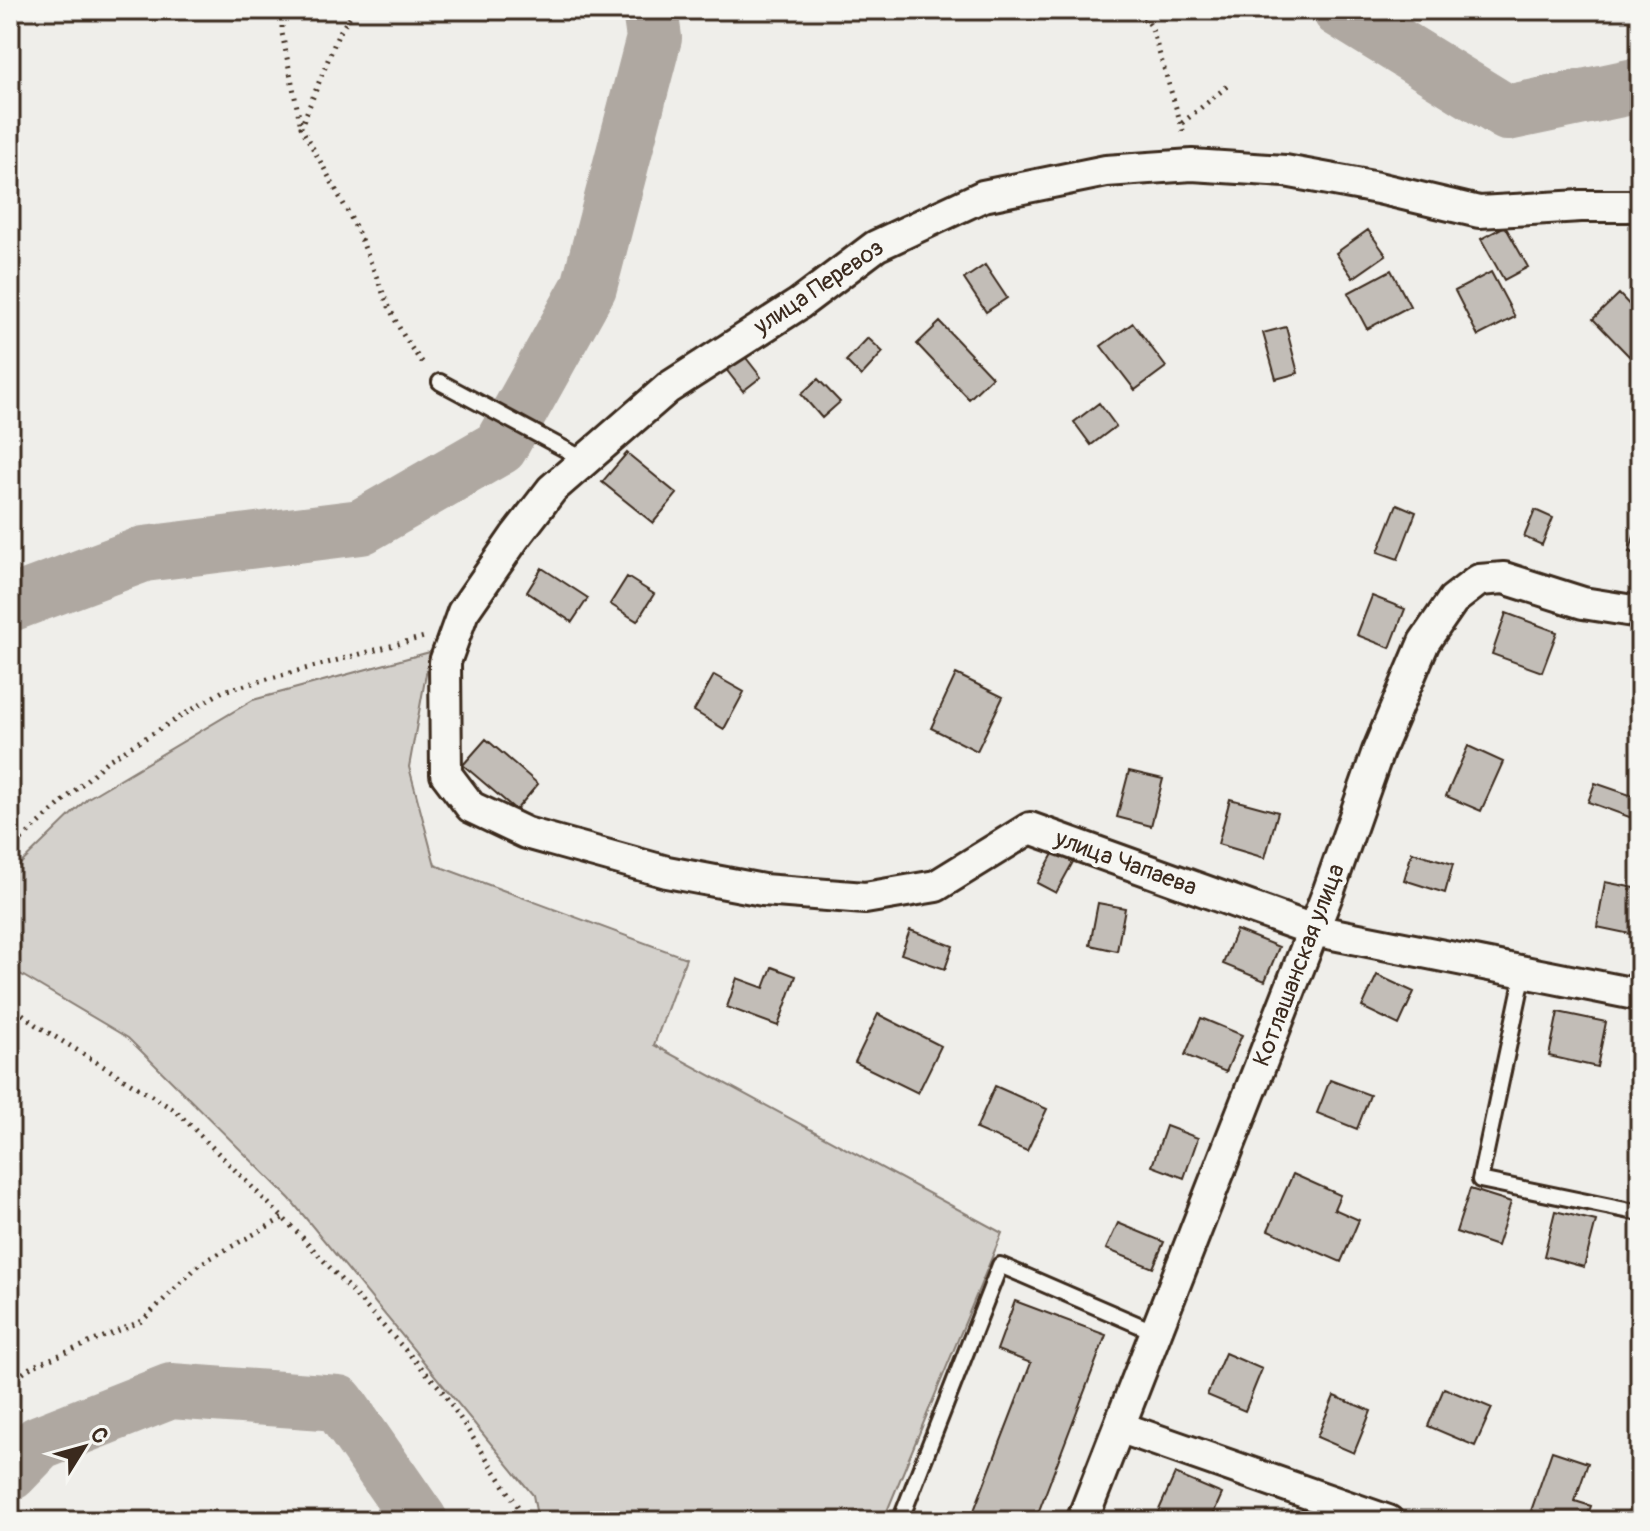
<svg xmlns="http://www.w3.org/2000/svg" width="1650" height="1531" viewBox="0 0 1650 1531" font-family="Pangolin,sans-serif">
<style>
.green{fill:#d4d1cc;stroke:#887e75;stroke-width:2}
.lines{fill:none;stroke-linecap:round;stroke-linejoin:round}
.river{stroke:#afa8a1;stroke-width:56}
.building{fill:#c2bdb7;stroke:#3b2a1e;stroke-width:2}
.lane-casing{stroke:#3b2a1e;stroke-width:20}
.street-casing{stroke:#3b2a1e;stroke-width:36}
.path{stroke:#3b2a1e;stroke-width:5;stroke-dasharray:2 6;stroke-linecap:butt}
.lane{stroke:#f6f6f2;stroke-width:14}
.street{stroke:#f6f6f2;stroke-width:30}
.labels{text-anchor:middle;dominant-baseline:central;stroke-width:8;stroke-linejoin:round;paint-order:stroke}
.street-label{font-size:24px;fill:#3b2a1e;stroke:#f6f6f2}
</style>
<rect width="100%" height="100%" fill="#efeeea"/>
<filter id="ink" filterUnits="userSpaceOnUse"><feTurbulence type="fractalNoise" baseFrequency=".0125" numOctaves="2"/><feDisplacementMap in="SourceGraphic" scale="16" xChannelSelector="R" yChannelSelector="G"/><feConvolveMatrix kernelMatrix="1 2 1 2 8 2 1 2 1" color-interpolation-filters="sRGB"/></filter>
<g filter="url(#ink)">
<path class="green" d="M430,652L409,767L435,865L686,958L654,1045L1002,1233L883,1521H538L533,1495L290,1199L128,1038L10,968V874L88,798L253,700Z"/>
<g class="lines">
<path class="river" d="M1340,10L1507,113L1640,85
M10,604L144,554L361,527L500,447L589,287L654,38L650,10
M10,1473L39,1443L171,1391L338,1403L420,1521"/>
</g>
<path class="building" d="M1505,226L1528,267L1504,280L1481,239Z
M1368,230L1386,255L1353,278L1336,253Z
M985,265L1007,298L986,312L964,279Z
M1391,270L1410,306L1367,329L1348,293Z
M1491,272L1515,317L1478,336L1455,291Z
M1619,294L1640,316V345L1629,356L1593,319Z
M940,322L992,377L969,399L917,344Z
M1133,323L1166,367L1135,390L1101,346Z
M1286,327L1298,373L1276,379L1263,333Z
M868,338L883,352L861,376L846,361Z
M743,354L761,377L743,391L725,368Z
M818,379L840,402L822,418L801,394Z
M1099,403L1116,426L1091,445L1074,422Z
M627,453L677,494L653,523L602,482Z
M1397,504L1416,512L1398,559L1378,552Z
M1535,510L1553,518L1542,545L1524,537Z
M1640,518V555L1629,552Z
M542,568L588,598L572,622L527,592Z
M627,577L654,594L637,621L610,604Z
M1372,596L1405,609L1390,648L1357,635Z
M1506,613L1557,632L1542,672L1492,654Z
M956,674L1003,697L977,751L931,728Z
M714,675L744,692L724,729L694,711Z
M486,739L538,784L516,810L463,765Z
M1468,746L1503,762L1481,811L1446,796Z
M1129,771L1163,779L1151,826L1117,817Z
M1595,783L1639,798L1632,818L1588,802Z
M1230,799L1278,812L1265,858L1218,844Z
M1054,852L1073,862L1056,893L1037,883Z
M1412,852L1453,864L1445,893L1404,880Z
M1605,882L1640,889V936L1597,927Z
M1098,903L1125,908L1117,951L1090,945Z
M910,930L953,946L945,969L901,954Z
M1236,930L1279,947L1265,981L1223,964Z
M772,967L796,976L778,1026L727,1007L737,978L764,988Z
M1377,975L1414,992L1399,1025L1362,1007Z
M1558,1012L1606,1022L1597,1067L1549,1056Z
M878,1014L941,1046L918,1093L855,1062Z
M1201,1018L1242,1035L1226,1072L1185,1055Z
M1330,1080L1370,1095L1357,1129L1317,1113Z
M995,1086L1047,1109L1027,1151L976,1129Z
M1166,1126L1198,1138L1184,1178L1152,1166Z
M1293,1174L1340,1195L1334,1209L1359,1220L1341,1262L1268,1230Z
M1470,1189L1511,1202L1497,1246L1456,1232Z
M1555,1211L1596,1221L1584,1267L1544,1256Z
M1118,1223L1164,1242L1153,1268L1106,1249Z
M1015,1301L1106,1335L1035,1521H970L1031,1363L997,1350Z
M1225,1353L1262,1369L1245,1411L1207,1395Z
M1444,1388L1492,1408L1475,1446L1428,1426Z
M1334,1396L1371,1411L1354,1453L1317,1437Z
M1552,1451L1588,1463L1575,1501L1591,1506L1586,1521H1559L1531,1511Z
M1175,1474L1222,1494L1210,1521H1154Z"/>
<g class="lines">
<g class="lane-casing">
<path id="lane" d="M440,382L587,461
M1524,972L1480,1180L1640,1213
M900,1521L1000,1265L1155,1332"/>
</g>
<g class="street-casing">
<path id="street" d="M1640,206H1581L1479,212L1378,188L1285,171L1192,165L1106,171L983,196L876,246L799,304L668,388L552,489L515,537L463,612L445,662L446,774L471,807L526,833L667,872L763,890L865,898L936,886L1030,828L1313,930L1640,995
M1119,1427L1388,1521
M1082,1521L1329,890L1378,751L1424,642L1453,600L1479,580L1504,578L1583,603L1633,611L1640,609"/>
</g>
<path class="path" d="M282,10V33L301,127
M354,10L338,35L301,127C319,159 337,191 354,224C376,269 392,331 426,366
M1139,10L1151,26L1185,137
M1182,123L1230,84
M10,850L107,761L223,691L424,637
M10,1004L36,1025L176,1111L302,1237L441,1389L519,1508L522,1521
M10,1383L31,1367L142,1321L200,1264L283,1218"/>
<use href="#lane" class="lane"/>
<use href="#street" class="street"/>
</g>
</g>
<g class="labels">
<g class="street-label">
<text transform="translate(819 287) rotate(-34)">улица Перевоз</text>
<text transform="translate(1126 863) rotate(20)">улица Чапаева</text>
<text transform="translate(1299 965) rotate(-69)">Котлашанская улица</text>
</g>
</g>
<rect width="1650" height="1531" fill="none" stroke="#f6f6f2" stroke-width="40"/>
<rect x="20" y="20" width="1610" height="1491" fill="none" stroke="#3b2a1e" stroke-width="3" filter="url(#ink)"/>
<g transform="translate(84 1447) rotate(53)" stroke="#f6f6f2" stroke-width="6" paint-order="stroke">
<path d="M0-6L14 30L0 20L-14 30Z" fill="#3b2a1e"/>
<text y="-12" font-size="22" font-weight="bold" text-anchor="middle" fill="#3b2a1e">С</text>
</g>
</svg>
